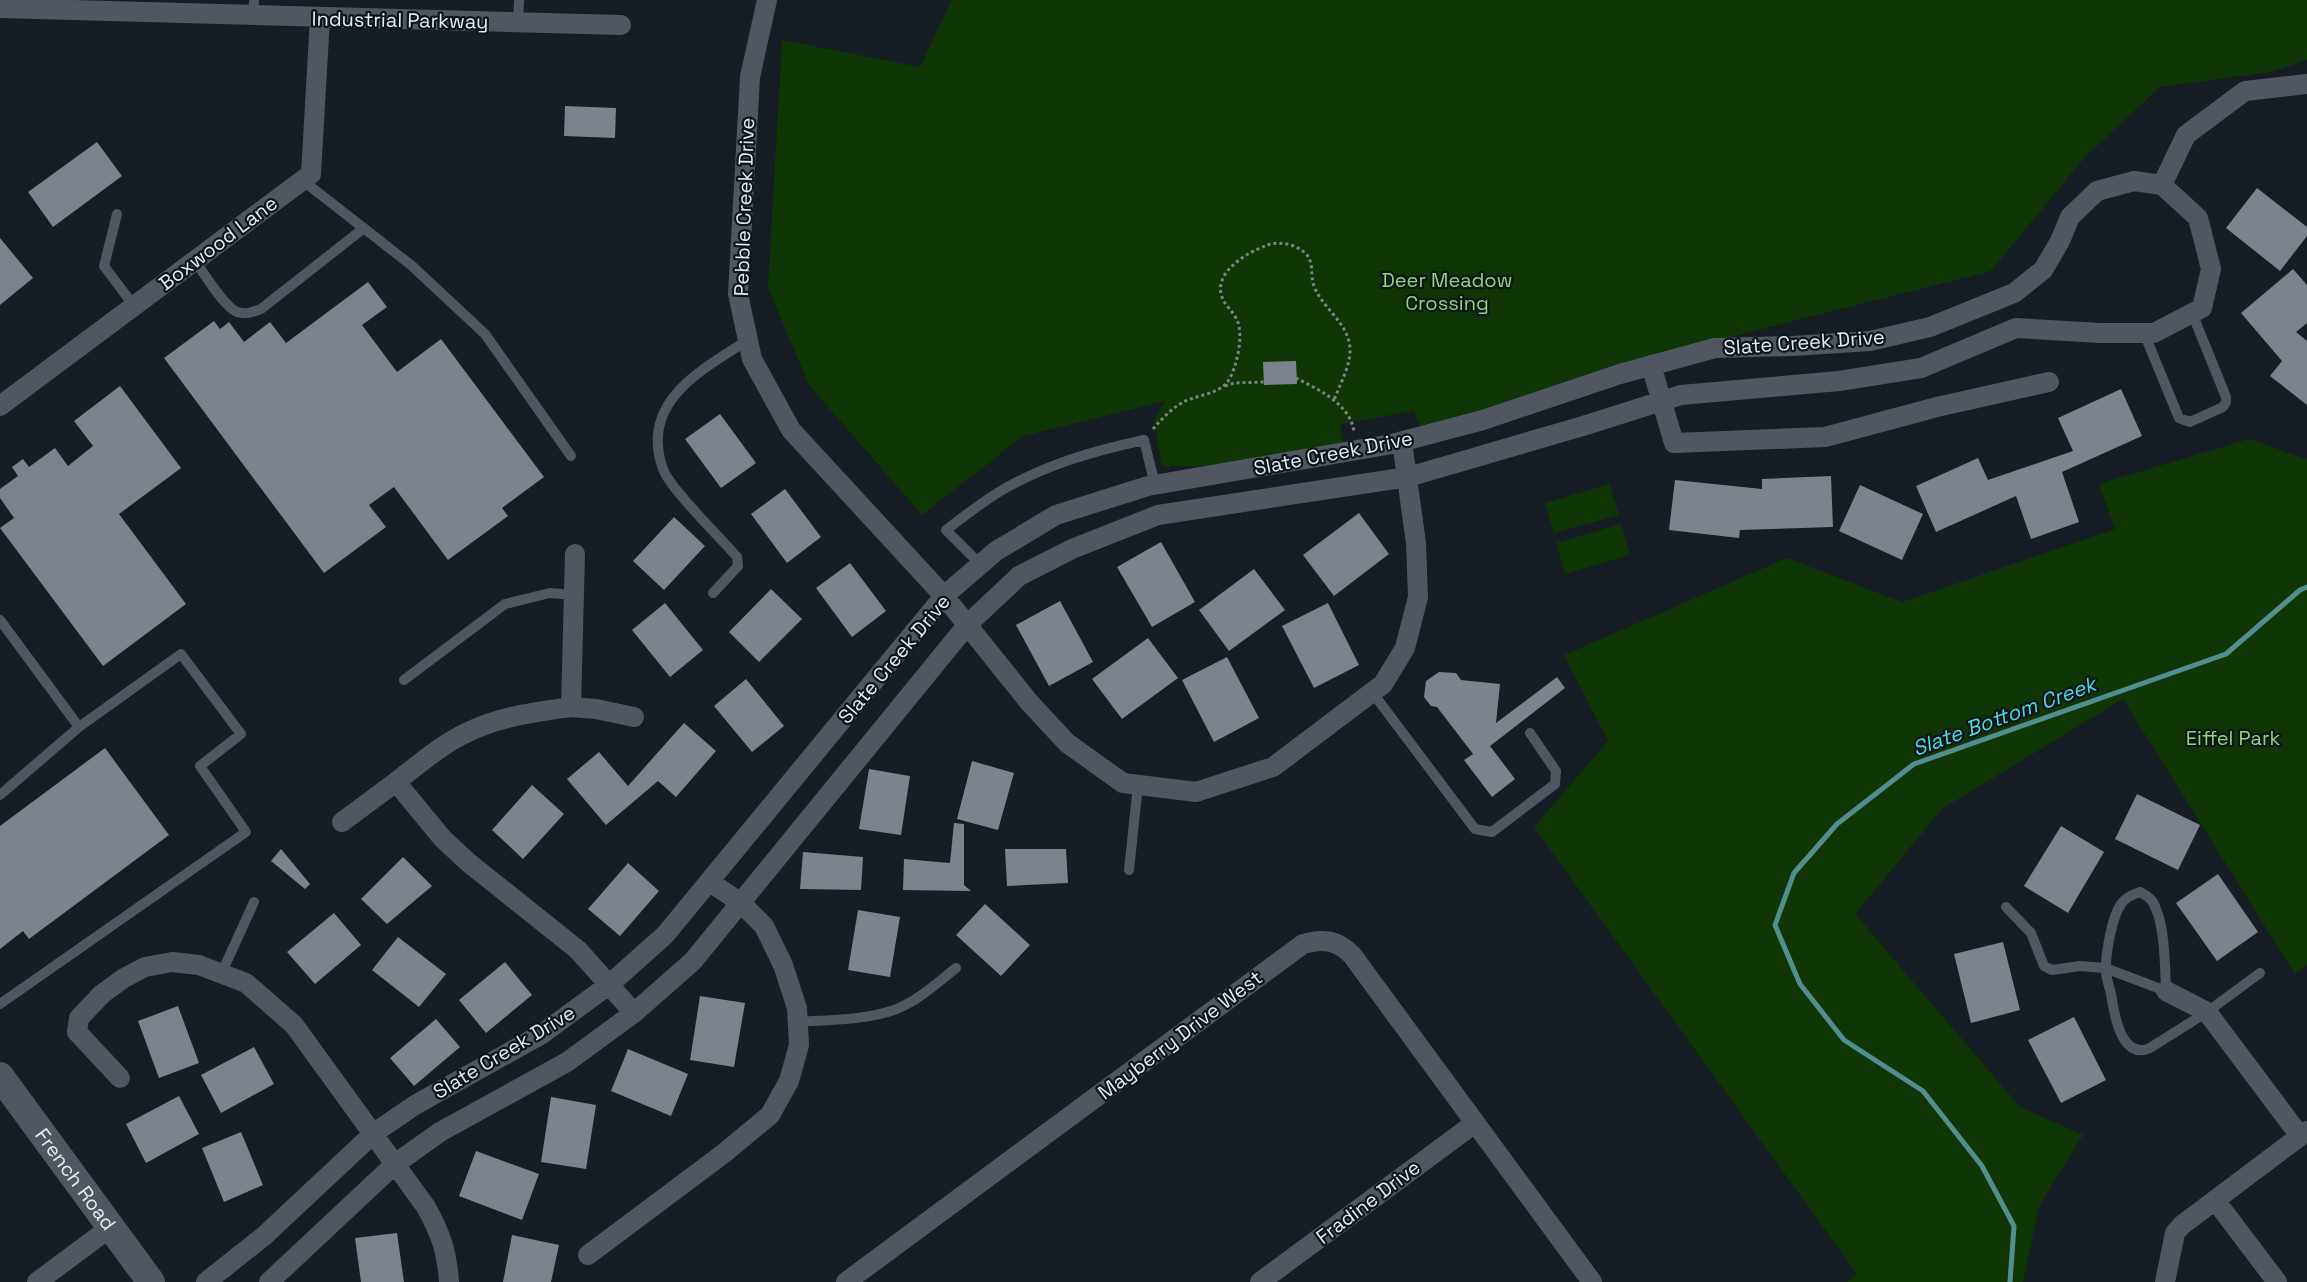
<svg xmlns="http://www.w3.org/2000/svg" width="2307" height="1282" viewBox="0 0 2307 1282" font-family="'Space Grotesk',sans-serif">
<style>
.green{fill:#113605}
.lines{fill:none;stroke-linecap:round;stroke-linejoin:round}
.stream{stroke:#508e90;stroke-width:5}
.building{fill:#7b838c}
.path{stroke:#7c8288;stroke-width:3;stroke-dasharray:3 3;stroke-linecap:butt}
.lane{stroke:#505760;stroke-width:10}
.street{stroke:#505760;stroke-width:20}
.secondary{stroke:#505760;stroke-width:28}
.labels{text-anchor:middle;dominant-baseline:central;stroke-width:4.5;stroke-linejoin:round;paint-order:stroke}
.street-label{font-size:20px;fill:#e6ebf0;stroke:#0d141a}
.park-label{font-size:20px;fill:#8ad975;stroke:#0d141a}
.water-label{font-size:21px;font-style:italic;fill:#46dedf;stroke:#0d141a}
</style>
<rect width="100%" height="100%" fill="#161d24"/>
<path class="green" d="M952,0H2307V60L2270,72L2160,87L2085,157L1991,271L1679,350L1421,430L1414,411L1340,424L1344,446L1225,466H1162L1154,420L1165,401L1023,436L922,515L809,385L768,288L782,40L920,67Z
M2249,439L2307,459V965L2295,974L2123,699L1942,809L1855,914L2020,1107L2083,1135L2039,1206L2023,1282H1847L1857,1274L1534,827L1608,741L1564,655L1787,558L1902,602L2115,529L2099,484Z
M1610,484L1619,515L1554,533L1545,503Z
M1621,524L1630,555L1565,574L1556,543Z"/>
<g class="lines">
<path class="stream" d="M2010,1282L2014,1226L1982,1166L1923,1091L1844,1040L1800,984L1775,925L1794,873L1837,824L1914,764L2226,654L2300,590L2307,587"/>
</g>
<path class="building" d="M565,106L616,108L615,138L564,136Z
M97,142L122,176L53,227L28,192Z
M2257,188L2307,227V236L2280,271L2226,228Z
M0,238L33,278L0,305Z
M2293,269L2307,285V323L2296,332L2307,341V405L2270,376L2282,361L2241,313Z
M368,282L387,307L362,325L397,372L441,339L544,477L502,508L508,516L448,560L394,487L369,505L386,527L324,573L164,358L214,321L220,329L229,322L244,342L270,322L286,343Z
M1296,361L1297,384L1264,385L1263,362Z
M120,386L181,468L119,514L186,604L103,666L0,528L14,518L0,498V489L18,476L12,467L23,459L29,467L55,448L68,466L93,446L74,421Z
M2121,389L2142,436L2062,472L2079,522L2031,539L2016,496L1936,532L1916,486L1978,458L1988,480L2073,451L2058,418Z
M720,414L756,463L721,488L685,439Z
M1831,476L1833,527L1740,530L1739,538L1669,530L1675,480L1762,489V479Z
M1860,485L1923,514L1902,560L1839,531Z
M785,489L821,537L787,563L751,514Z
M1359,513L1389,554L1334,596L1303,555Z
M674,517L705,546L664,590L633,561Z
M1161,542L1195,602L1152,627L1117,567Z
M850,563L886,611L852,637L816,588Z
M1254,569L1285,610L1229,651L1199,610Z
M771,589L802,619L759,662L729,632Z
M1060,601L1093,662L1049,686L1016,625Z
M665,603L703,650L670,677L632,630Z
M1328,603L1359,665L1314,688L1282,626Z
M1148,638L1178,678L1122,719L1092,679Z
M1227,657L1259,718L1214,742L1182,680Z
M1439,672L1456,673L1461,680L1500,684L1496,723L1557,677L1565,688L1490,746L1515,779L1492,797L1464,760L1473,754L1437,707L1431,706L1424,697L1426,681Z
M746,679L784,726L752,752L714,706Z
M684,723L716,751L676,797L658,781L606,825L567,779L599,752L628,786Z
M105,748L169,835L29,939L23,931L0,949V826Z
M972,761L1014,773L998,830L957,819Z
M869,769L910,776L901,835L859,829Z
M532,785L564,814L523,859L492,830Z
M2137,794L2200,825L2178,870L2115,839Z
M954,823L964,824V885L971,891L903,890L904,859L950,863Z
M2061,826L2104,852L2068,913L2024,886Z
M281,849L310,884L305,889L271,861Z
M1005,849H1066L1068,883L1007,886Z
M803,852L863,857L861,890L800,889Z
M403,857L432,886L387,924L361,899Z
M628,863L659,891L620,936L588,909Z
M2218,874L2258,932L2217,961L2176,903Z
M985,904L1030,945L1001,976L956,935Z
M858,910L900,917L890,977L848,970Z
M334,913L361,945L315,984L287,952Z
M398,937L446,974L419,1007L372,970Z
M2003,942L2020,1010L1971,1023L1954,954Z
M505,962L532,995L486,1033L459,1000Z
M700,996L745,1003L734,1067L690,1060Z
M178,1006L199,1063L159,1078L138,1021Z
M2074,1017L2106,1080L2061,1103L2028,1040Z
M436,1019L460,1047L414,1086L390,1058Z
M254,1047L274,1084L221,1113L201,1075Z
M628,1049L688,1074L671,1116L611,1091Z
M179,1096L199,1134L146,1163L126,1124Z
M551,1097L596,1105L586,1169L541,1162Z
M241,1132L263,1185L224,1202L202,1148Z
M476,1151L539,1174L522,1220L459,1196Z
M397,1233L404,1282H361L355,1238Z
M512,1235L559,1245L551,1282H503Z"/>
<g class="lines">
<path class="path" d="M1296,378C1319,390 1349,403 1354,431
M1225,386L1234,383L1264,382
M1153,429C1161,420 1170,410 1180,404C1193,395 1219,395 1228,381C1237,368 1244,334 1237,320C1233,311 1225,306 1222,297C1213,273 1246,253 1265,246C1278,240 1297,244 1307,255C1314,264 1310,275 1314,286C1322,308 1348,322 1350,348C1351,365 1340,384 1334,400"/>
<path class="lane" d="M253,16L254,0
M518,22L519,0
M302,180L411,265L485,334L571,456
M117,214L104,266L134,306
M195,261C204,273 224,307 237,312C246,315 253,312 261,309L364,228
M2144,333L2179,418L2190,422L2223,407L2226,402V397L2192,313
M980,564L946,530C963,517 981,503 999,492C1044,465 1093,451 1144,440L1155,485
M713,593L738,566L737,557C720,537 671,490 663,469C639,402 701,370 748,340
M0,620L79,727
M404,680L505,604L550,593L573,595
M1372,692L1475,829L1492,832L1555,784L1556,771L1530,733
M0,795L79,727L181,654L241,734L200,766L246,832L0,1004
M1129,870L1138,785
M2006,907L2031,933L2044,966L2052,970L2080,966L2105,968L2166,991C2165,969 2165,929 2156,909C2153,900 2148,896 2140,892C2132,895 2126,897 2121,904C2112,917 2106,952 2106,967C2105,976 2109,985 2111,994C2114,1013 2121,1061 2150,1048L2207,1012L2260,973
M222,972L254,902
M797,1022C829,1020 865,1020 894,1010C918,1001 937,983 956,968"/>
<path class="street" d="M767,0L750,77L738,294L752,359L791,430L944,596L1029,702L1067,743L1123,783L1196,792L1273,767L1383,684L1405,648L1418,597L1416,543L1402,442
M0,8L621,25
M2162,185L2186,135L2245,91L2307,84
M1651,365L1674,443L1825,437L1937,407L2049,382
M0,406L311,174L320,18
M575,554L571,707C536,712 501,716 468,732C442,744 419,764 396,782L443,839L469,863L578,950L634,1013
M571,707L596,709L634,717
M342,822L396,782
M2166,991L2207,1012L2300,1136
M120,1078L77,1032L79,1018L102,994L124,978L145,967L172,962L199,965L246,983L294,1025L426,1207C441,1234 447,1252 449,1282
M2215,1200L2277,1282
M588,1255L723,1154L770,1115L789,1081L799,1045L797,1008L783,965L764,926L741,903L710,882
M37,1282L111,1227
M206,1282L264,1236L374,1133L415,1105L542,1034L610,984L665,935L944,596L996,551L1056,515L1148,486L1392,444L1483,420L1620,374L1715,348L1793,346L1870,341L1930,327L2014,293L2043,270L2060,241L2070,217L2097,191L2134,181L2162,185L2198,218L2211,269L2202,308L2154,333H2100L2016,328L1921,368L1839,381L1681,395L1583,426L1408,477L1158,515L1072,549L1019,576L968,624L693,961L634,1013L567,1062L440,1132L395,1164L269,1282
M846,1282L1303,944C1323,938 1337,940 1352,955L1592,1282
M1260,1282L1475,1123
M2165,1282L2175,1233L2182,1225L2307,1131"/>
<path class="secondary" id="s1" d="M0,1076L151,1282"/>
</g>
<g class="labels">
<g class="street-label">
<text transform="translate(400 20) rotate(1)">Industrial Parkway</text>
<text transform="translate(744 207) rotate(-88)">Pebble Creek Drive</text>
<text transform="translate(218 243) rotate(-37)">Boxwood Lane</text>
<text transform="translate(1804 342) rotate(-4)">Slate Creek Drive</text>
<text transform="translate(1333 453) rotate(-11)">Slate Creek Drive</text>
<text transform="translate(894 659) rotate(-50)">Slate Creek Drive</text>
<text transform="translate(1180 1035) rotate(-37)">Mayberry Drive West</text>
<text transform="translate(504 1052) rotate(-31)">Slate Creek Drive</text>
<text stroke="none"><textPath href="#s1" startOffset="128">French Road</textPath></text>
<text transform="translate(1368 1202) rotate(-37)">Fradine Drive</text>
</g>
<g class="park-label">
<text x="1447" y="280">Deer Meadow<tspan x="1447" dy="23">Crossing</tspan></text>
<text x="2233" y="738">Eiffel Park</text>
</g>
<g class="water-label">
<text transform="translate(2004 716) rotate(-20)">Slate Bottom Creek</text>
</g>
</g>
</svg>
